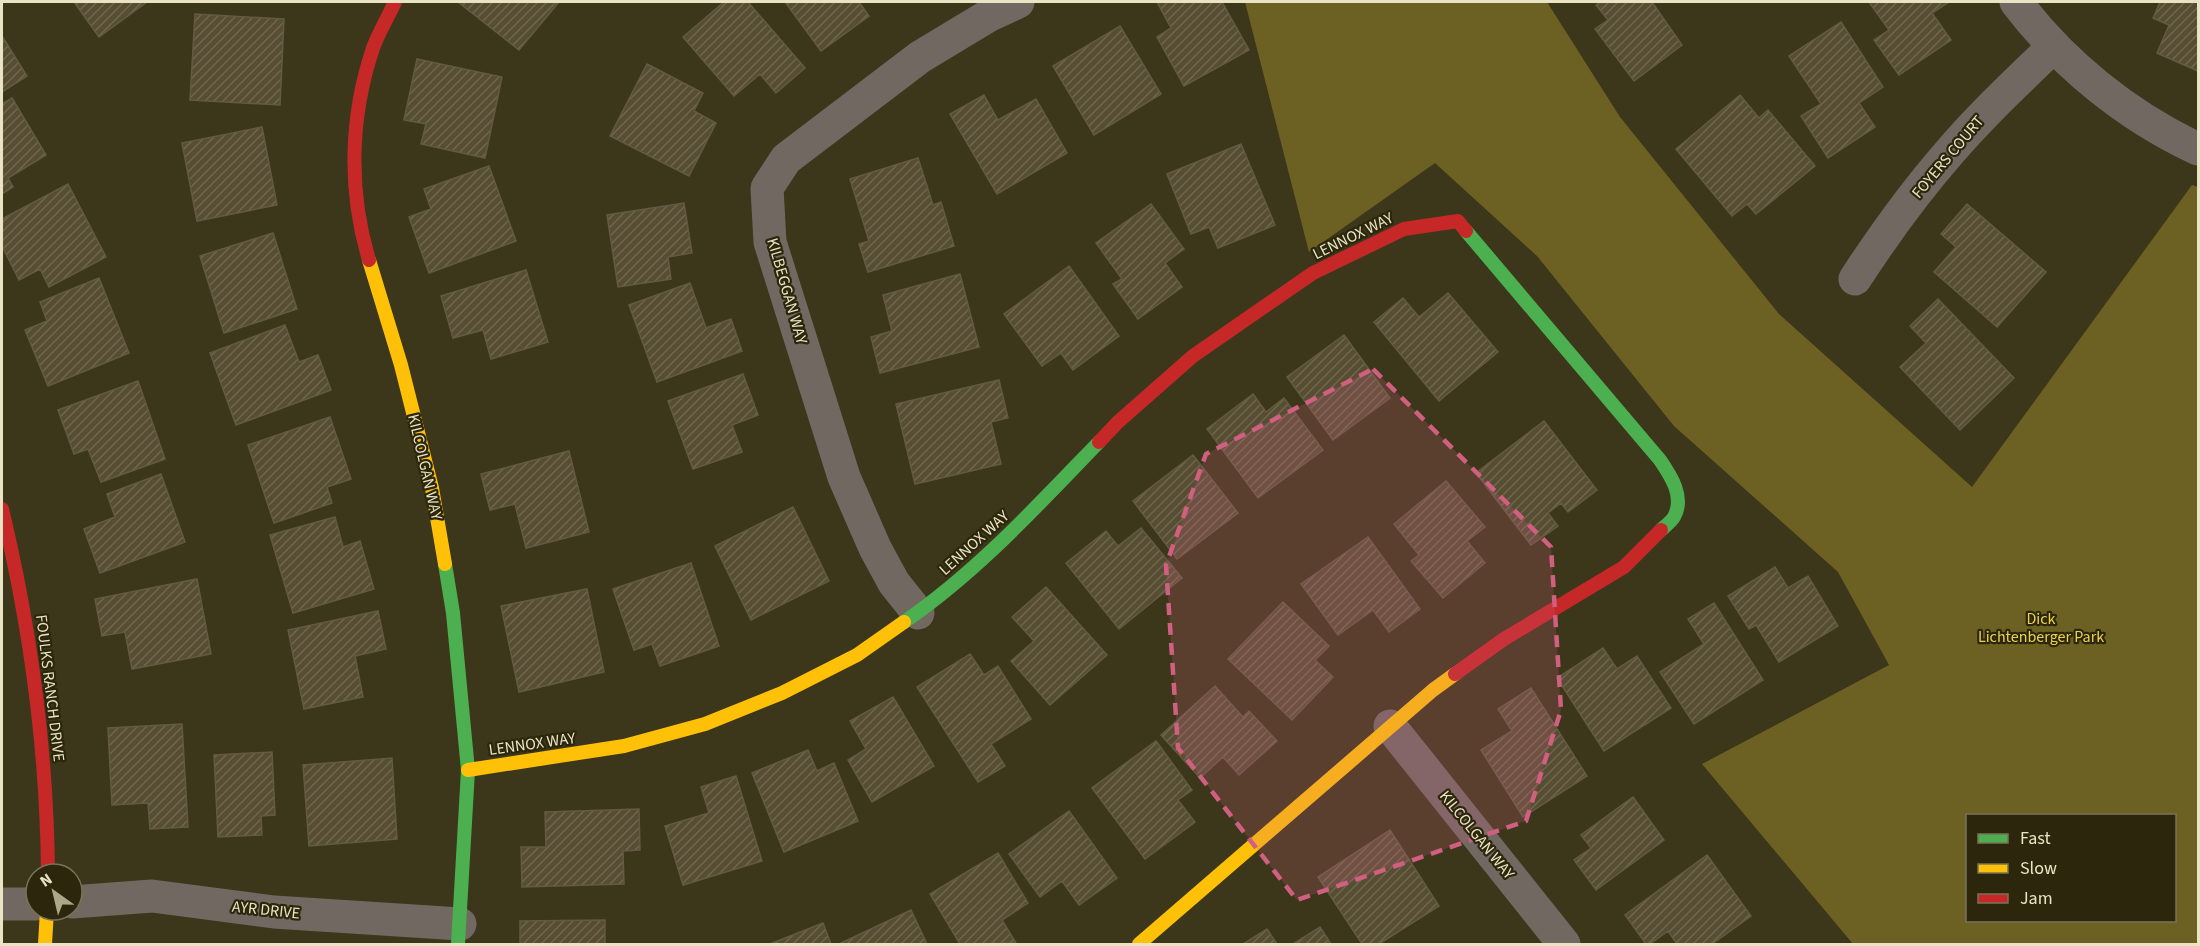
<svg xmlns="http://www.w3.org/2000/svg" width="2200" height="946" viewBox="0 0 2200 946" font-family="'Source Sans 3',sans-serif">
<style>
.green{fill:#6c6122;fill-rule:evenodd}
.building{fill:url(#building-hatch);stroke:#635a43;stroke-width:1.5}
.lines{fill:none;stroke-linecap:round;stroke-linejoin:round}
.street{stroke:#726862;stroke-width:33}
.fast{stroke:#4caf50;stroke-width:14}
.slow{stroke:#ffc107;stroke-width:14}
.jam{stroke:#c62828;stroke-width:14}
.marked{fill:#d05f80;fill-opacity:0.2;stroke:#d05f80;stroke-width:4.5;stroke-dasharray:12 8;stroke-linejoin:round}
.labels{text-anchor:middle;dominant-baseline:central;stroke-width:4.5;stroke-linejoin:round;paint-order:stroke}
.street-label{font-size:16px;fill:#eae4c4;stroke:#2c270c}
.park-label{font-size:16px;fill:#edd34d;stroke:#2c270c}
</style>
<defs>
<pattern id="building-hatch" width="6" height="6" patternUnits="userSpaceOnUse" patternTransform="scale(1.5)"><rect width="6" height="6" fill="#574d32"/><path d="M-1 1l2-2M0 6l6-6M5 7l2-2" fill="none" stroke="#6f664e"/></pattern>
</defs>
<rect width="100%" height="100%" fill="#3c371b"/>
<path class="green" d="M1245,2H1547L1620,117L1779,314L1972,487L2192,185L2198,187V944H1853L1702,764L1889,665L1838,572L1674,426L1537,256L1435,163L1309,252ZM1968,816H2174V920H1968Z"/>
<path class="building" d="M74,2H147L99,37Z
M458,2H559L519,50Z
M724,2H748L805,68L776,93L760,74L734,96L683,37Z
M785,2H859L869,16L821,51Z
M1157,2H1222L1249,50L1184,86L1157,37L1171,28Z
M1601,2H1652L1682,45L1634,81L1595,29L1608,20L1596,5Z
M1869,2H1949L1932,13L1951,40L1899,75L1874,40L1889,30Z
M2160,2H2198V71L2157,53L2169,25L2153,18Z
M195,14L284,19L280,105L190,100Z
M1841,22L1883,87L1859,103L1875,127L1828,158L1801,116L1821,104L1789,56Z
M1120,26L1161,94L1094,135L1053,66Z
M2,36L27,76L2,92Z
M417,59L502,77L485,158L421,144L426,124L404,120Z
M647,64L703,93L694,111L716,123L689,176L610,136Z
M984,95L998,120L1036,99L1067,153L997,194L950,114Z
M1740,95L1759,118L1768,110L1815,166L1756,214L1747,204L1732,216L1676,149Z
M12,98L46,155L8,178L13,187L2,194V104Z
M262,127L277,205L197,221L182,143Z
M1241,144L1275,225L1218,248L1209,227L1191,234L1167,174Z
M918,158L933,205L941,202L954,246L868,272L859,244L869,241L850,179Z
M489,166L516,241L429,273L409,217L431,209L424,189Z
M68,184L106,257L49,287L40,269L19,280L2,246V219Z
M684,203L692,253L668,257L671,279L618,287L607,215Z
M1151,204L1184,249L1165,263L1182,287L1138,319L1113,284L1122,279L1096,243Z
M1967,204L2046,272L1997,327L1934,272L1956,247L1941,234Z
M273,233L297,309L224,333L200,256Z
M1069,266L1119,336L1073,370L1061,353L1042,366L1004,314Z
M526,270L548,342L491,359L483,330L453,338L441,296Z
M960,274L979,347L880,373L871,337L892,331L883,295Z
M99,278L129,353L48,386L25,330L47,321L40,302Z
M690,283L706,328L731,319L742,351L657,382L629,305Z
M1448,293L1498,352L1439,401L1374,322L1403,298L1419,317Z
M1938,299L2014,378L1960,430L1900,367L1926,343L1910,326Z
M285,325L299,362L318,355L331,390L236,425L210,353Z
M1344,335L1390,398L1333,440L1287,377Z
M743,374L758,415L732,425L742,452L693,469L668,401Z
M999,380L1008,418L991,422L1001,464L915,484L896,404Z
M138,381L165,459L101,482L88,449L74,454L58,410Z
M1253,394L1266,412L1284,398L1323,450L1258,498L1207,429Z
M330,417L351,479L327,487L332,503L274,523L248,445Z
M1544,421L1597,490L1568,512L1561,503L1548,513L1558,526L1531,545L1476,473Z
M569,451L589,532L526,548L515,504L490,510L481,474Z
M1193,455L1238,513L1177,559L1133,501Z
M161,474L185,542L100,573L84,529L115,517L107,494Z
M1446,481L1485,527L1467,541L1485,563L1443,598L1411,561L1419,555L1394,524Z
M793,507L829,581L751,620L715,546Z
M335,517L343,547L360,541L374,589L293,613L270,535Z
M1141,528L1182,578L1119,629L1066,563L1106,531L1118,546Z
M1368,537L1420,609L1389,632L1373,610L1338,635L1301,584Z
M691,563L719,646L660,666L652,644L634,650L613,589Z
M1775,567L1788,588L1808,576L1838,626L1779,662L1756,625L1749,629L1728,596Z
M197,579L211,654L132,669L125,632L102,636L95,599Z
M1046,587L1107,655L1050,705L1011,661L1034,641L1012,617Z
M587,589L604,672L519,692L501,606Z
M1283,602L1329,646L1315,660L1333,677L1292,720L1228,659Z
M1714,603L1763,680L1694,724L1660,672L1704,644L1688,619Z
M378,611L386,649L355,656L363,697L304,709L288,630Z
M1603,648L1617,669L1637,656L1671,708L1604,751L1557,678Z
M970,654L984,675L998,666L1031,719L991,744L1005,766L978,782L917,687Z
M1215,686L1243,717L1249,711L1277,741L1239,775L1223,757L1200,778L1161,735Z
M1531,688L1587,776L1523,817L1481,750L1512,731L1498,709Z
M893,697L934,766L872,802L848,760L866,749L850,721Z
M182,724L188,827L150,829L148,803L112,805L108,728Z
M1156,741L1192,790L1178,800L1195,822L1145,859L1092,788Z
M808,750L817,771L834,763L858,821L784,852L752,773Z
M272,752L275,815L261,816L262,835L218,837L214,755Z
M392,758L397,839L309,846L303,765Z
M736,776L762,861L683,885L665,826L709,813L701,787Z
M1633,797L1664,840L1596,890L1574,860L1591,848L1581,835Z
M639,809L640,850L623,851L624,884L522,887L521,847H546L545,812Z
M1069,811L1117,878L1079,905L1062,881L1040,897L1009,854Z
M1390,830L1439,906L1379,944H1362L1318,877Z
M998,853L1028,903L1002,920L1016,943L960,944L930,894Z
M1707,855L1751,916L1712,944H1677L1668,931L1650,944H1646L1625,915Z
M911,910L927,944H842L841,943Z
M605,920V944H520V921Z
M823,923L831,944H770Z
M1320,927L1331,944H1293Z
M1267,929L1277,944H1243Z"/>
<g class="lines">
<path class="street" d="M2016,2C2063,64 2127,116 2198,149
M1855,279C1883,236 1914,193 1948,154C1980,116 2018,81 2054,46
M918,613L894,583L875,548L844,477L770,242L767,188L786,159L920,57L988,16L1018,2
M1390,726L1564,944
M72,902L152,896L274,912L460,924
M2,904H36"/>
<path class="fast" d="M1466,231L1660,460C1671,476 1685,497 1674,517C1671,522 1664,527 1661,530
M445,564L453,613L468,770L458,944
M904,622C977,572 1038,505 1099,442"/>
<path class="slow" d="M369,260L401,365L432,488L445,564
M468,770L624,746L705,724L782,693L857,655L904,622
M45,944L47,910
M1139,944L1433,690L1455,674"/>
<path class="jam" d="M369,260C348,190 350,117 373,48C379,32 388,17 395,2
M1099,442L1118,422L1193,356L1313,273L1404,229L1458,221L1466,231
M2,509C31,630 47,750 48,874
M1455,674L1504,639L1624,567L1661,530"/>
</g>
<path class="marked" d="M1373,369L1551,547L1561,710L1526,821L1297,900L1178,748L1166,565L1206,454Z"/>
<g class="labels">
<g class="street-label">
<text transform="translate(1948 157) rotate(-50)">FOYERS COURT</text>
<text transform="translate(1353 236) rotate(-26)">LENNOX WAY</text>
<text transform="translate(787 291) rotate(74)">KILBEGGAN WAY</text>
<text transform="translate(425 467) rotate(77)">KILCOLGAN WAY</text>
<text transform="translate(974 543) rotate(-42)">LENNOX WAY</text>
<text transform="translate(50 688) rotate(83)">FOULKS RANCH DRIVE</text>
<text transform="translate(532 744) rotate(-8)">LENNOX WAY</text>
<text transform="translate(1477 835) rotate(51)">KILCOLGAN WAY</text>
<text transform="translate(266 910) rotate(6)">AYR DRIVE</text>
</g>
<g class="park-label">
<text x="2041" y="619">Dick<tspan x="2041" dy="18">Lichtenberger Park</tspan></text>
</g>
</g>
<rect width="2200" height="946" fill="none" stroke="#eae4c4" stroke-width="6"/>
<rect x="1966" y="814" width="210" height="108" fill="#2c270c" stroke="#787356" stroke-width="1.5"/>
<rect x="1978" y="834" width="30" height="9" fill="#4caf50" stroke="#787356" stroke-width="1.5"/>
<text x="2020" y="844" font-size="18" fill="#eae4c4">Fast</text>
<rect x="1978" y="864" width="30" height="9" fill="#ffc107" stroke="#787356" stroke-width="1.5"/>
<text x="2020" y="874" font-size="18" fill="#eae4c4">Slow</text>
<rect x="1978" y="894" width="30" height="9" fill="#c62828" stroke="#787356" stroke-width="1.5"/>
<text x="2020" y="904" font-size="18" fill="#eae4c4">Jam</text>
<g transform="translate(54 892) rotate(326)"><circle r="28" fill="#2c270c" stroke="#787356" stroke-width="1.5"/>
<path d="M0-4.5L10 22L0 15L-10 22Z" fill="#ada789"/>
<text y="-9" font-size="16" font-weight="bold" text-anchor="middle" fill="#eae4c4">N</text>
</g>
</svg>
